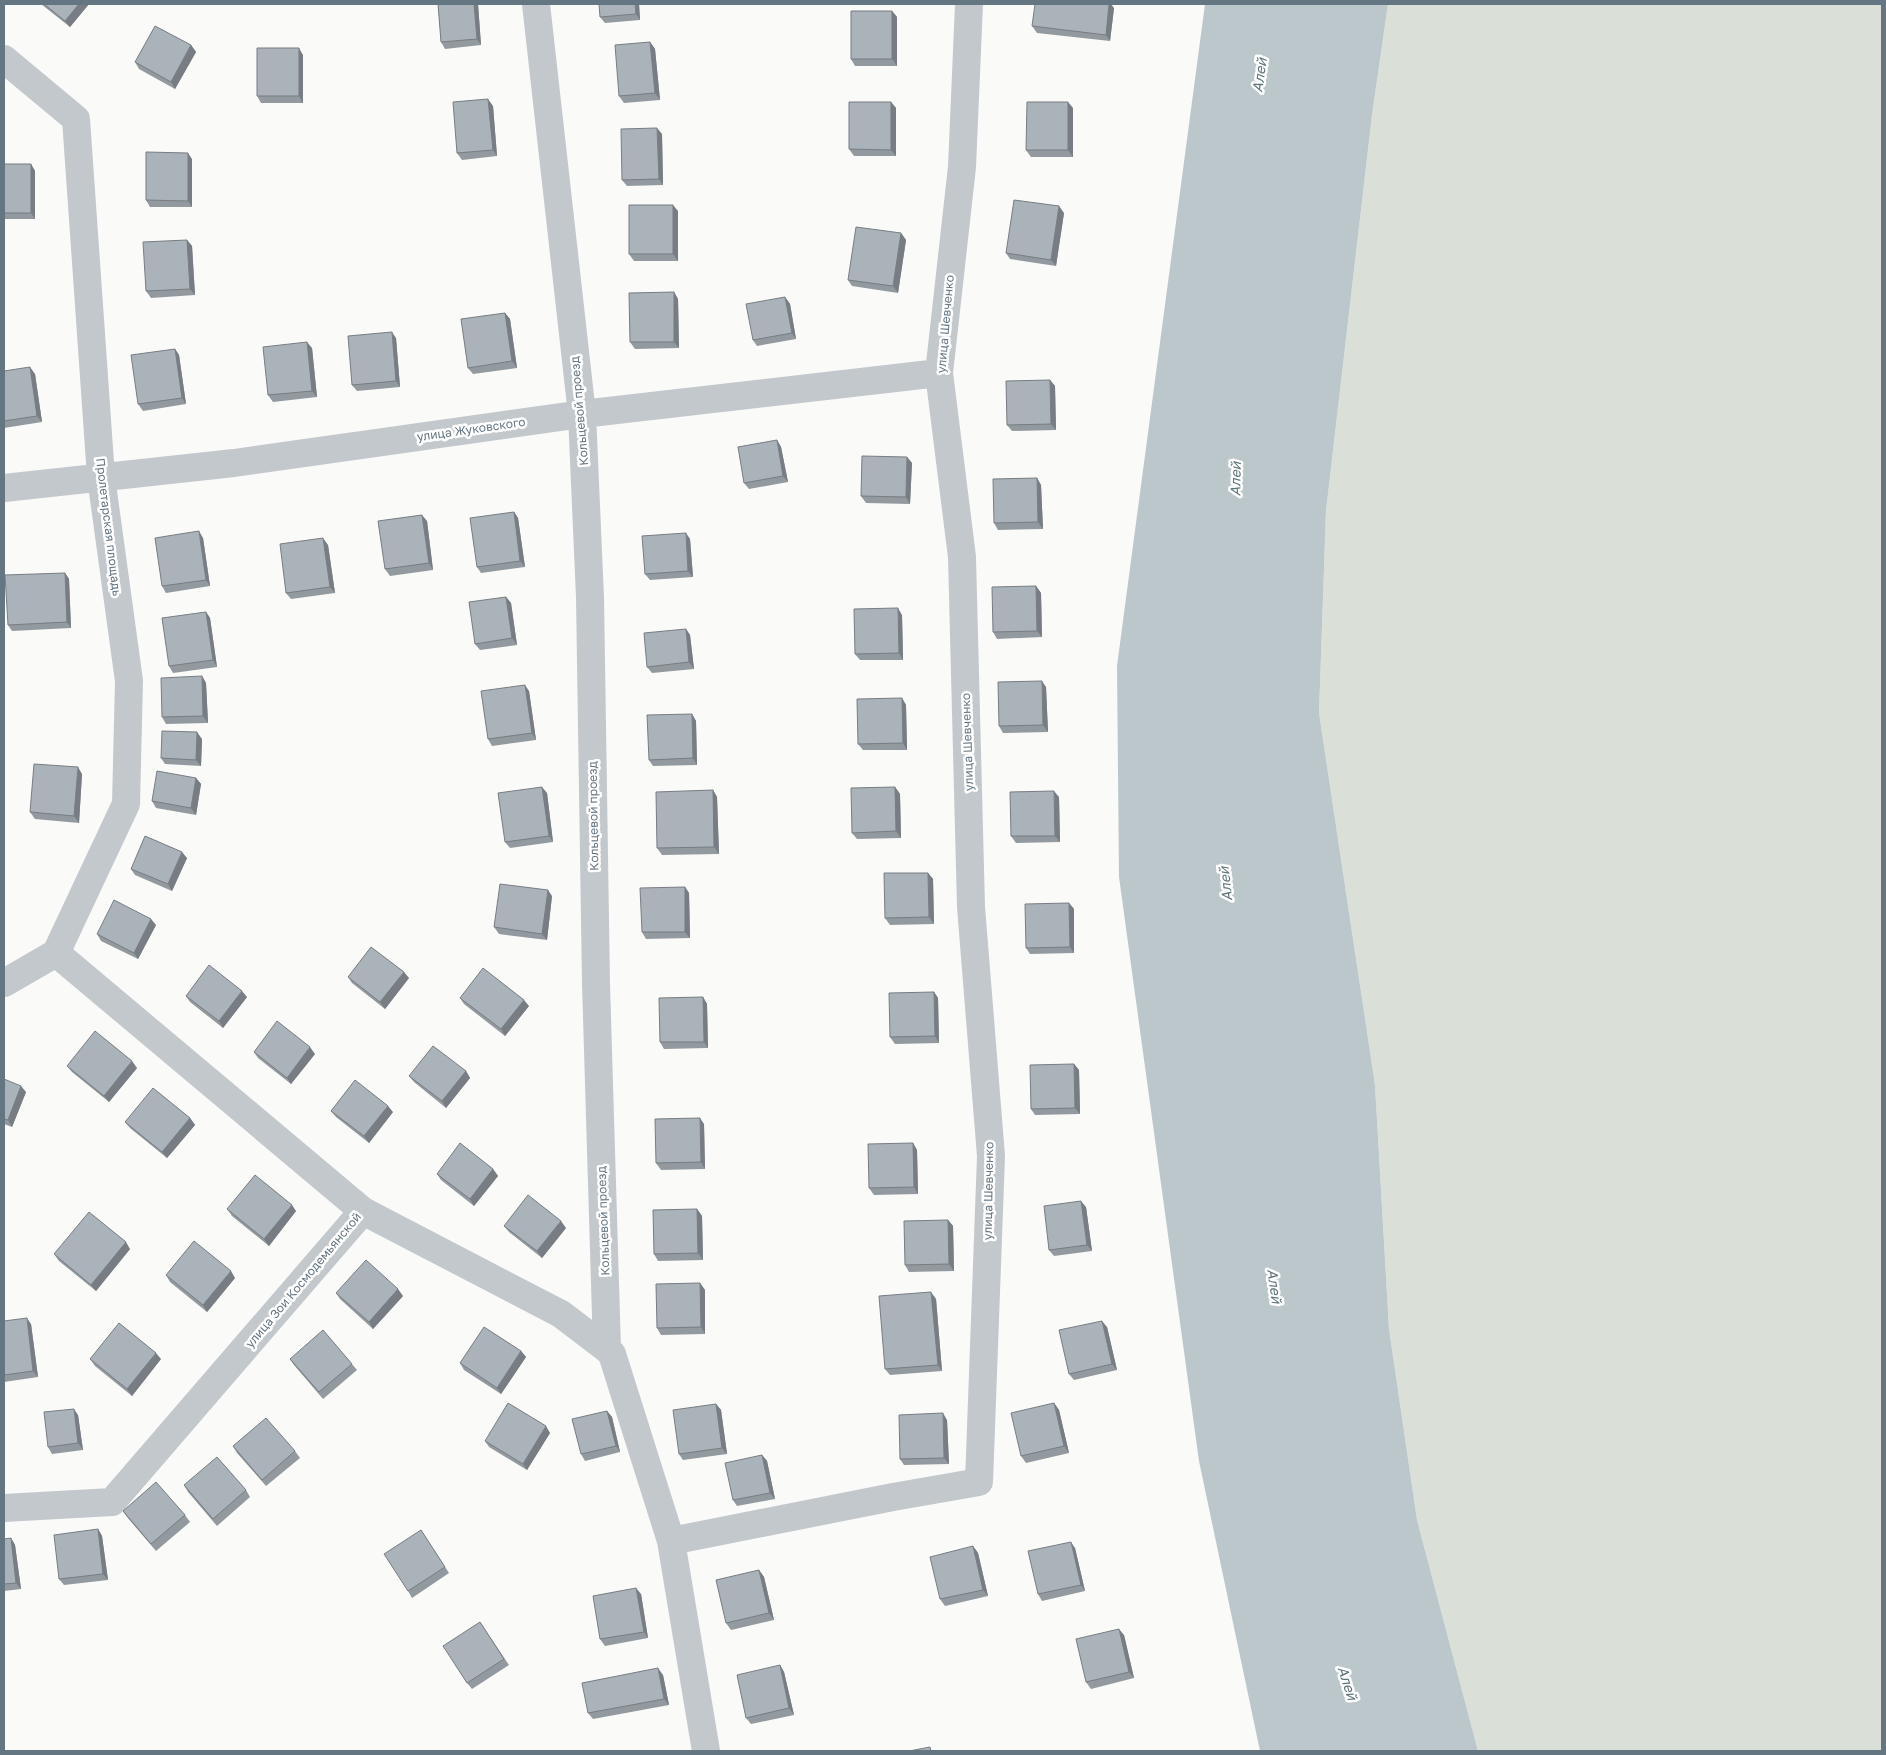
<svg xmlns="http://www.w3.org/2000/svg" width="1886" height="1755" viewBox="0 0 1886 1755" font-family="'Golos Text',sans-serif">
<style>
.green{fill:#dadfd7}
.water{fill:#bbc7cb}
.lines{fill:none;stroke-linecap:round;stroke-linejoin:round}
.street{stroke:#c3c8cc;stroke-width:28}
.wall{fill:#929a9f}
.shaded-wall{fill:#777d82}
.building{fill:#aab3b9;stroke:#777d82}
.labels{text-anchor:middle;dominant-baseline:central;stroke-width:5;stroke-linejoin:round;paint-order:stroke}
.street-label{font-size:12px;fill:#657683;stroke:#fff}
.water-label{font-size:14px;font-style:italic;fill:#60757c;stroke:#fff}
</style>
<rect width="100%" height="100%" fill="#fafaf8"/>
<path class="green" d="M1388,4H1882V1751H1478L1417,1520L1389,1329L1375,1085L1319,713L1326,511L1372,115Z"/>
<path class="water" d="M1205,4H1388L1372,115L1326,511L1319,713L1375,1085L1389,1329L1417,1520L1478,1751H1260L1199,1461L1119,877L1117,666Z"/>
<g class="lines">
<path class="street" d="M536,4L582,414L590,597L596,984L607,1349
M4,59L76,119L101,477L129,681L126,804L56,953L4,983
M4,488L234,463L582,414L939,373
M56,953L363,1211L561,1314L607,1349L612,1354L671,1541L893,1497L979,1482L991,1156L971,907L962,557L939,373L962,167L969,4
M4,1508L112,1502L363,1211
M671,1541L706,1751"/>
</g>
<path class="wall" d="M41,4H89L70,27Z
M438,4H478L481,45L445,49L441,42Z
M639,4L640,20L605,23L600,17Z
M1114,8L1110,41L1037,33L1032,26Z
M892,11L897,17V66H855L851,59Z
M650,42L655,49L660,100L624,103L619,96Z
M191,45L196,52L175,89L139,69L135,62Z
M303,55V103H261L257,96Z
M891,102L896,108V156H854L849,149Z
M493,106L497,156L462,160L457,153Z
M1073,108V157H1031L1026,150Z
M662,134L663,185L627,186L622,180Z
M192,159V207H150L146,200Z
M4,164H31L35,171V219H4Z
M678,211V261H634L629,254Z
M1064,213L1056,266L1010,259L1006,253Z
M901,233L906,240L898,293L852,286L848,280Z
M187,240L192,246L195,295L151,298L146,291Z
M674,292L678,299L679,348L635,349L630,342Z
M785,297L790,304L796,339L757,346L753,340Z
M505,313L510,319L517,368L473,374L468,368Z
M396,338L400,387L357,391L352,385Z
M312,348L317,397L273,402L268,395Z
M175,349L179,355L186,404L143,411L138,404Z
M4,371L35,374L42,422L4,428Z
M1050,380L1055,386L1056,430L1012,431L1007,425Z
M777,440L781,447L788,482L749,489L744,483Z
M907,457L912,463L910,504L866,503L861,496Z
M1037,478L1041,485L1043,529L998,530L994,523Z
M514,512L518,518L525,567L481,573L477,567Z
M427,521L433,570L390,576L385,569Z
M203,538L210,586L166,593L162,586Z
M690,539L693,577L650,580L645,574Z
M328,545L335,593L291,599L286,593Z
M65,573L69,579L71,628L12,631L8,625Z
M1036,586L1041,593L1042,637L997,639L993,632Z
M506,597L511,603L517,645L480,650L475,644Z
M206,612L210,618L217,667L173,673L169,666Z
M902,615L903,660H860L855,654Z
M686,629L690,635L694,669L652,673L647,667Z
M202,676L206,683L208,723L166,724L162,717Z
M1046,687L1048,732L1003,733L999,726Z
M529,691L536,740L492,746L488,739Z
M902,698L906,705L907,750H863L858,744Z
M692,714L696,721L697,765L653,766L649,760Z
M202,739L201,766L165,764L161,758Z
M82,774L79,823L35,819L30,812Z
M196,778L201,784L196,815L156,808L152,801Z
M895,787L900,794L901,838L857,839L852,833Z
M713,790L717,797L719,854L662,855L657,848Z
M547,793L553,842L510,848L505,842Z
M1059,797L1060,842L1016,843L1011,836Z
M187,858L172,891L135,875L131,869Z
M928,873L933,879L934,924L890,925L885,918Z
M685,887L689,893L690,938L646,939L642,932Z
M552,896L547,940L499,934L494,927Z
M1069,903L1074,909V953L1030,954L1026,948Z
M156,925L138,959L101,941L97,934Z
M348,977L409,978L385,1009L352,983Z
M934,992L938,998L939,1043L895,1044L890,1037Z
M186,996L247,997L223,1028L190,1002Z
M703,997L707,1004L708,1048L664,1049L660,1042Z
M460,998L529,1006L505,1036L464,1004Z
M254,1052L315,1054L291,1084L258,1058Z
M1074,1064L1079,1070L1080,1114L1035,1115L1031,1109Z
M67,1066L137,1068L109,1102L72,1072Z
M466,1071L470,1078L446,1108L414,1082L409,1076Z
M4,1079L26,1092L12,1127L4,1124Z
M331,1111L393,1112L369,1143L336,1117Z
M190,1118L195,1125L167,1158L130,1128L125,1122Z
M704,1124L705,1169L661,1170L656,1163Z
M913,1143L917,1150L918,1194L874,1195L869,1188Z
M493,1169L498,1176L474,1206L441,1180L437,1174Z
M1086,1207L1092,1251L1054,1256L1049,1250Z
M227,1209L296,1211L269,1246L232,1216Z
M697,1209L702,1216L703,1260L658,1261L654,1254Z
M948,1220L953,1226L954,1271L909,1272L905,1265Z
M504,1226L566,1228L542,1258L509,1232Z
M130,1249L96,1291L59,1261L54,1254Z
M166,1275L235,1278L207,1312L170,1282Z
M700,1283L705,1290V1334L661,1335L657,1328Z
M336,1293L403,1296L373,1329L340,1299Z
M936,1299L942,1371L890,1375L885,1369Z
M4,1321L31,1324L38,1377L4,1382Z
M1107,1327L1117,1370L1074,1380L1069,1374Z
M521,1351L526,1357L501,1394L464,1370L460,1363Z
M90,1359H161L132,1396L95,1366Z
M290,1359L352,1364L357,1370L323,1399L294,1365Z
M1054,1403L1059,1410L1069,1453L1026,1463L1021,1456Z
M716,1404L721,1410L727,1454L683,1460L679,1454Z
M607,1411L612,1417L620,1452L585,1461L581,1454Z
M78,1415L83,1450L52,1454L48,1447Z
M947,1420L949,1464L904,1465L900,1459Z
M550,1433L527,1470L489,1447L485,1441Z
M233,1446L295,1451L300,1458L266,1486L237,1453Z
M762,1455L767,1461L775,1499L737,1506L733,1500Z
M184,1485L246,1490L250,1497L217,1526L188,1492Z
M123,1511L185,1515L190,1522L156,1551L127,1517Z
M98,1529L102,1536L108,1580L64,1585L59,1579Z
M421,1530L449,1573L412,1598L408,1591Z
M11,1538L15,1545L21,1589L4,1591V1539Z
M973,1546L978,1553L988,1596L945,1606L940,1599Z
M1075,1548L1085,1591L1042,1601L1038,1594Z
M759,1570L764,1577L774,1620L731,1630L726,1623Z
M641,1594L648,1638L605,1646L600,1639Z
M480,1622L509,1665L472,1689L467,1683Z
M1124,1635L1134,1678L1091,1689L1086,1682Z
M780,1665L784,1672L794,1715L751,1724L746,1718Z
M663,1675L669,1705L593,1719L588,1713Z"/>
<path class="shaded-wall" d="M79,4H89L70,27L65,21Z
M474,4H478L481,45L477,39Z
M635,4H639L640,20L636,14Z
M1109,4H1111L1114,8L1110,41L1106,35Z
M892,11L897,17V66L892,59Z
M650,42L655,49L660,100L655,93Z
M191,45L196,52L175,89L171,82Z
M299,48L303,55V103L299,96Z
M488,99L493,106L497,156L493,150Z
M891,102L896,108V156L891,150Z
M1068,102L1073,108V157L1068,150Z
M657,128L662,134L663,185L659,179Z
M188,153L192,159V207L188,201Z
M31,164L35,171V219L31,213Z
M673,205L678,211V261L673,254Z
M1059,206L1064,213L1056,266L1051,260Z
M901,233L906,240L898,293L893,286Z
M187,240L192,246L195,295L190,289Z
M674,292L678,299L679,348L674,342Z
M785,297L790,304L796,339L792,333Z
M505,313L510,319L517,368L512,361Z
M392,332L396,338L400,387L396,381Z
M307,342L312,348L317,397L312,391Z
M175,349L179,355L186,404L182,398Z
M30,367L35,374L42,422L37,416Z
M1050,380L1055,386L1056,430L1051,424Z
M777,440L781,447L788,482L783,476Z
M907,457L912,463L910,504L906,497Z
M1037,478L1041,485L1043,529L1038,522Z
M514,512L518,518L525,567L520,561Z
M422,515L427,521L433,570L429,563Z
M199,531L203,538L210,586L206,580Z
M686,533L690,539L693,577L688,571Z
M323,538L328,545L335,593L330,587Z
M65,573L69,579L71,628L67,622Z
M1036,586L1041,593L1042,637L1037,631Z
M506,597L511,603L517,645L512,638Z
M898,608L902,615L903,660L899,653Z
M206,612L210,618L217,667L213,660Z
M686,629L690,635L694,669L689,662Z
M202,676L206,683L208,723L203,716Z
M1042,681L1046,687L1048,732L1043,725Z
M525,685L529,691L536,740L532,733Z
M902,698L906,705L907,750L903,743Z
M692,714L696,721L697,765L693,758Z
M197,732L202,739L201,766L196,760Z
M78,767L82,774L79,823L74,816Z
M196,778L201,784L196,815L191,808Z
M542,787L547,793L553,842L549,836Z
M895,787L900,794L901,838L896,831Z
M713,790L717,797L719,854L714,847Z
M1054,791L1059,797L1060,842L1055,836Z
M182,852L187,858L172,891L168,884Z
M928,873L933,879L934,924L929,917Z
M685,887L689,893L690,938L685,932Z
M548,890L552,896L547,940L542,934Z
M1069,903L1074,909V953L1070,947Z
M151,919L156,925L138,959L134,953Z
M404,972L409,978L385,1009L380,1002Z
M242,991L247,997L223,1028L219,1021Z
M934,992L938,998L939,1043L935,1036Z
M703,997L707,1004L708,1048L704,1042Z
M524,1000L529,1006L505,1036L501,1029Z
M310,1047L315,1054L291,1084L287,1078Z
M132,1061L137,1068L109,1102L104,1096Z
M1074,1064L1079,1070L1080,1114L1075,1108Z
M466,1071L470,1078L446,1108L442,1101Z
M21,1086L26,1092L12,1127L8,1120Z
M388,1106L393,1112L369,1143L364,1136Z
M190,1118L195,1125L167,1158L162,1152Z
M700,1118L704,1124L705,1169L701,1162Z
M913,1143L917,1150L918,1194L914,1187Z
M493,1169L498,1176L474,1206L470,1199Z
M1081,1201L1086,1207L1092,1251L1087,1245Z
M292,1205L296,1211L269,1246L264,1239Z
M697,1209L702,1216L703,1260L698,1253Z
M948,1220L953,1226L954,1271L949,1264Z
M561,1221L566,1228L542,1258L537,1251Z
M126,1242L130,1249L96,1291L91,1285Z
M231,1271L235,1278L207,1312L203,1305Z
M700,1283L705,1290V1334L701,1327Z
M398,1289L403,1296L373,1329L369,1322Z
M931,1292L936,1299L942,1371L938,1365Z
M27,1318L31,1324L38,1377L33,1371Z
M1102,1321L1107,1327L1117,1370L1112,1364Z
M521,1351L526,1357L501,1394L497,1388Z
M156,1353L161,1359L132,1396L127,1389Z
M1054,1403L1059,1410L1069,1453L1064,1446Z
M716,1404L721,1410L727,1454L722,1448Z
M74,1409L78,1415L83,1450L78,1443Z
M607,1411L612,1417L620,1452L616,1446Z
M943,1413L947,1420L949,1464L944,1458Z
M546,1426L550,1433L527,1470L523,1464Z
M762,1455L767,1461L775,1499L770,1493Z
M98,1529L102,1536L108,1580L103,1574Z
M11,1538L15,1545L21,1589L16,1583Z
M1071,1542L1075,1548L1085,1591L1081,1585Z
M973,1546L978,1553L988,1596L983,1590Z
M759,1570L764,1577L774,1620L769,1613Z
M636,1588L641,1594L648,1638L644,1632Z
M1119,1629L1124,1635L1134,1678L1129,1672Z
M780,1665L784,1672L794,1715L789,1708Z
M658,1668L663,1675L669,1705L664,1699Z"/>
<path class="building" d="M44,4H79L65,21Z
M438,4H474L477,39L441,42Z
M599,4H635L636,14L600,17Z
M1035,4H1109L1106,35L1032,26Z
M851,11H892V59H851Z
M155,26L191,45L171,82L135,62Z
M650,42L655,93L619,96L615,45Z
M257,48H299V96H257Z
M488,99L493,150L457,153L453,102Z
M849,102H891V150L849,149Z
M1027,102H1068V150H1026Z
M657,128L659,179L622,180L621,129Z
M146,152L188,153V201L146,200Z
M4,164H31V213H4Z
M1014,200L1059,206L1051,260L1006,253Z
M629,205H673V254H629Z
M856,227L901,233L893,286L848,280Z
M187,240L190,289L146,291L143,242Z
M674,292V342H630L629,293Z
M785,297L792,333L753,340L746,304Z
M505,313L512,361L468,368L461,319Z
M392,332L396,381L352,385L348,336Z
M307,342L312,391L268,395L263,347Z
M175,349L182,398L138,404L131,355Z
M30,367L37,416L4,421V371Z
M1050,380L1051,424L1007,425L1006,381Z
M777,440L783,476L744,483L738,447Z
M862,456L907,457L906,497L861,496Z
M1037,478L1038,522L994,523L993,479Z
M514,512L520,561L477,567L470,518Z
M422,515L429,563L385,569L378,521Z
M199,531L206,580L162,586L155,538Z
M686,533L688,571L645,574L642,536Z
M323,538L330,587L286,593L280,544Z
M65,573L67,622L8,625L5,575Z
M1036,586L1037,631L993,632L992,587Z
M506,597L512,638L475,644L469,602Z
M898,608L899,653L855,654L854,609Z
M206,612L213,660L169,666L162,618Z
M686,629L689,662L647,667L644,633Z
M202,676L203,716L162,717L161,678Z
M1042,681L1043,725L999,726L998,682Z
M525,685L532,733L488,739L481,691Z
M902,698L903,743L858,744L857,699Z
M692,714L693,758L649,760L647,715Z
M162,731L197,732L196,760L161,758Z
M34,764L78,767L74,816L30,812Z
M157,771L196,778L191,808L152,801Z
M542,787L549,836L505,842L498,793Z
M895,787L896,831L852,833L851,788Z
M713,790L714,847L657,848L656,792Z
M1054,791L1055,836H1011L1010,792Z
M145,836L182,852L168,884L131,869Z
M884,873H928L929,917L885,918Z
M500,884L548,890L542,934L494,927Z
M685,887V932H642L640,888Z
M114,900L151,919L134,953L97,934Z
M1069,903L1070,947L1026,948L1025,904Z
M371,947L404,972L380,1002L348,977Z
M209,965L242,991L219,1021L186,996Z
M483,968L524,1000L501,1029L460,998Z
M934,992L935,1036L890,1037L889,993Z
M703,997L704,1042H660L659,998Z
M277,1021L310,1047L287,1078L254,1052Z
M95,1031L132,1061L104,1096L67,1066Z
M433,1046L466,1071L442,1101L409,1076Z
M1074,1064L1075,1108L1031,1109L1030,1065Z
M4,1079L21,1086L8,1120L4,1119Z
M355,1080L388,1106L364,1136L331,1111Z
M153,1088L190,1118L162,1152L125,1122Z
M700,1118L701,1162L656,1163L655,1119Z
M460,1143L493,1169L470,1199L437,1174Z
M913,1143L914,1187L869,1188L868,1144Z
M255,1175L292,1205L264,1239L227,1209Z
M528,1195L561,1221L537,1251L504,1226Z
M1081,1201L1087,1245L1049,1250L1044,1206Z
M697,1209L698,1253L654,1254L653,1210Z
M89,1212L126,1242L91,1285L54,1254Z
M948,1220L949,1264L905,1265L904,1221Z
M194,1241L231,1271L203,1305L166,1275Z
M366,1260L398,1289L369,1322L336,1293Z
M700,1283L701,1327L657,1328L656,1284Z
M931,1292L938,1365L885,1369L879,1296Z
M27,1318L33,1371L4,1375V1321Z
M1102,1321L1112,1364L1069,1374L1059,1330Z
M119,1323L156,1353L127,1389L90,1359Z
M484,1327L521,1351L497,1388L460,1363Z
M323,1330L352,1364L319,1392L290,1359Z
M508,1403L546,1426L523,1464L485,1441Z
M1054,1403L1064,1446L1021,1456L1011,1413Z
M716,1404L722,1448L679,1454L673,1410Z
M74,1409L78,1443L48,1447L44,1412Z
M607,1411L616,1446L581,1454L572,1419Z
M943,1413L944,1458L900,1459L899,1415Z
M266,1418L295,1451L262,1480L233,1446Z
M762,1455L770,1493L733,1500L725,1463Z
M217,1457L246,1490L213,1519L184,1485Z
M156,1482L185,1515L151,1544L123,1511Z
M98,1529L103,1574L59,1579L54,1535Z
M421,1530L445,1567L408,1591L384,1554Z
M11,1538L16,1583L4,1584V1539Z
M1071,1542L1081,1585L1038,1594L1028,1551Z
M973,1546L983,1590L940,1599L930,1557Z
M759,1570L769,1613L726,1623L716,1580Z
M636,1588L644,1632L600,1639L593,1596Z
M480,1622L504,1659L467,1683L443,1646Z
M1119,1629L1129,1672L1086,1682L1076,1639Z
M780,1665L789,1708L746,1718L737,1675Z
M658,1668L664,1699L588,1713L582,1683Z
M930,1747L931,1751H909Z"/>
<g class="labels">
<g class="street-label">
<text transform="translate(945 324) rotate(-85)">улица Шевченко</text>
<text transform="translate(579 411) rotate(-95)">Кольцевой проезд</text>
<text transform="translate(471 429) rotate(-8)">улица Жуковского</text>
<text transform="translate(109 527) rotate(83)">Пролетарская площадь</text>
<text transform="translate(967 742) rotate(-92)">улица Шевченко</text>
<text transform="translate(593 816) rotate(-91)">Кольцевой проезд</text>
<text transform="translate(988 1191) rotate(-89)">улица Шевченко</text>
<text transform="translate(603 1221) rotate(-92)">Кольцевой проезд</text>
<text transform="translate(303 1280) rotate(-50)">улица Зои Космодемьянской</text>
</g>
<g class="water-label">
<text transform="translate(1259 75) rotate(-82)">Алей</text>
<text transform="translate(1235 479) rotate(-89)">Алей</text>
<text transform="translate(1225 884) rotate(-96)">Алей</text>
<text transform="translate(1275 1286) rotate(82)">Алей</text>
<text transform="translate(1348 1683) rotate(72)">Алей</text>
</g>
</g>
<rect width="1886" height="1755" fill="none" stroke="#657683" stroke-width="10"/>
</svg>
